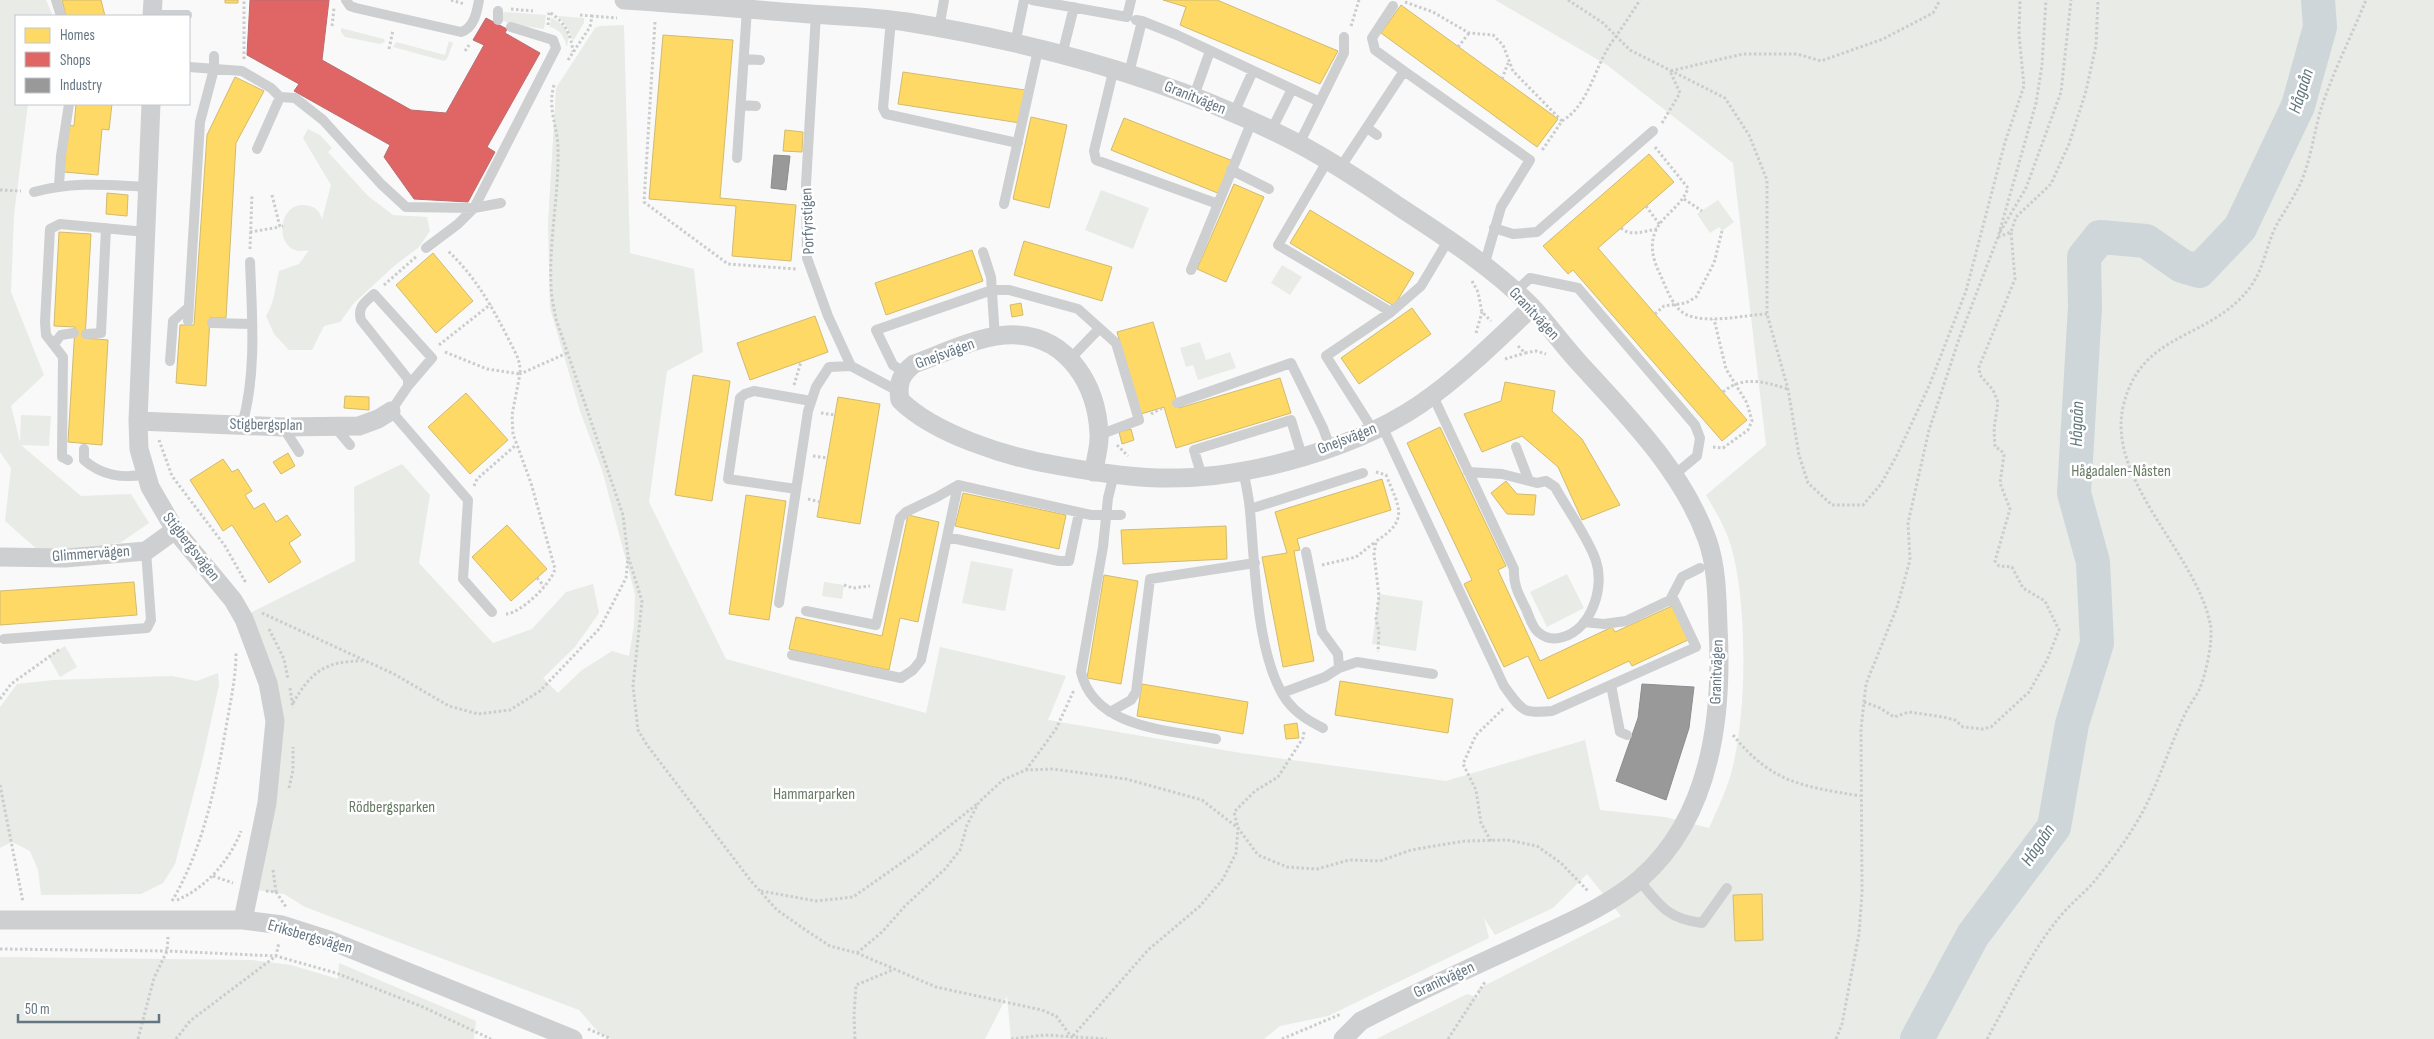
<svg xmlns="http://www.w3.org/2000/svg" width="2434" height="1039" viewBox="0 0 2434 1039" font-family="'Sofia Sans Condensed',sans-serif">
<style>
.green{fill:#e8ebe6}
.homes{fill:#ffd966;stroke:#d1bb6f}
.shops{fill:#e06666;stroke:#bb6b6f}
.industry{fill:#999;stroke:#898e92}
.lines{fill:none;stroke-linecap:round;stroke-linejoin:round}
.river{stroke:#ced6d9;stroke-width:34}
.path{stroke:#cbcccd;stroke-width:3;stroke-dasharray:2.5 2.5;stroke-linecap:butt}
.lane{stroke:#cecfd0;stroke-width:10}
.street{stroke:#cecfd0;stroke-width:19}
.labels{text-anchor:middle;dominant-baseline:central;stroke-width:5;stroke-linejoin:round;paint-order:stroke}
.street-label{font-size:16px;fill:#657683;stroke:#fff}
.park-label{font-size:16px;fill:#687a64;stroke:#fff}
.water-label{font-size:18px;font-style:italic;fill:#60757c;stroke:#fff}
</style>
<rect width="100%" height="100%" fill="#f9f9f9"/>
<path class="green" d="M0,0H46L53,16H16V104H28L14,215L11,292L44,375L11,406L20,442L21,415L51,416L49,446L21,445L81,496L131,494L149,523L120,543L39,551L5,521L11,468L0,452Z
M1495,0H2434V1039H1376L1467,994L1479,998L1478,989L1621,916L1587,874L1553,908L1495,935L1484,918L1489,938L1328,1016L1280,1026L1264,1039H1011L1007,996L985,1039H611L599,1033L579,1010L305,907L284,894L250,889L275,721L248,614L355,561L354,487L402,464L430,495L419,563L493,643L532,629L566,592L593,584L599,613L575,647L543,678L558,693L582,670L612,651L629,656L634,625L635,594L602,470L580,411L550,308L548,224L556,88L595,28L600,26L624,25L630,253L694,269L703,352L667,371L649,502L726,659L926,713L940,647L1066,676L1048,720L1241,753L1446,781L1585,740L1600,810L1665,817L1709,828C1715,814 1722,800 1727,786C1748,729 1748,608 1732,550C1727,530 1716,512 1706,495L1766,445L1733,163L1607,65Z
M504,12L546,15L544,29L510,24L500,19Z
M558,16L584,18V23L573,41L567,27Z
M551,17L564,26L569,35L567,47C564,38 562,30 550,27Z
M341,28L384,39L385,42L380,44L345,37L341,32Z
M449,41L453,43L447,59L444,61L393,47L396,42L445,55Z
M308,129L320,135L332,148L328,152L368,196L393,215L427,217L430,231L419,247L394,266L354,303L340,322L324,326L312,350H289L274,334L266,316C275,302 275,287 279,271L299,264L309,250C272,260 275,197 309,206C316,207 320,212 322,219L331,185L303,138Z
M1101,190L1149,208L1133,249L1085,230Z
M1718,200L1734,222L1722,231L1719,227L1710,233L1697,214Z
M1282,265L1302,277L1290,295L1271,283Z
M1200,342L1206,360L1230,352L1236,368L1198,380L1193,365L1186,367L1180,348Z
M971,561L1013,569L1005,611L962,603Z
M1567,574L1584,608L1547,627L1530,592Z
M824,582L844,585L842,599L822,596Z
M1379,594L1423,601L1416,651L1372,644Z
M65,646L77,667L60,677L48,656Z
M218,673L219,685L202,762L175,864L163,883L141,894L41,895L38,870L30,851L12,842L0,848V707L17,684L53,680L172,676L197,681Z
M0,957L252,960L291,965L338,979L339,963L476,1021L474,1039H0Z"/>
<path class="homes" d="M62,0H101L105,16H66Z
M225,0H238V3H225Z
M1163,0H1217L1338,51L1320,84L1180,25L1186,7Z
M1401,5L1558,119L1537,147L1381,33Z
M663,35L733,40L720,198L796,205L791,261L732,256L736,206L649,199Z
M903,72L1025,90L1020,123L898,104Z
M235,77L264,91L236,143L226,318H210L206,386L176,383L180,325H194L207,135Z
M76,104H112L109,130L102,129L98,175L64,172L68,125L74,126Z
M1031,117L1067,125L1049,208L1013,199Z
M1124,118L1233,161L1220,194L1111,150Z
M785,130L803,132L802,152L783,151Z
M1649,154L1674,182L1598,248L1747,420L1722,441L1573,270L1568,274L1543,246Z
M1234,184L1264,197L1226,282L1197,269Z
M107,193L128,195L127,216L106,214Z
M1310,210L1414,273L1394,306L1290,243Z
M59,232L91,234L85,338L108,340L102,445L68,442L75,327L54,326Z
M1024,241L1112,267L1102,301L1014,275Z
M972,250L983,281L886,315L875,283Z
M433,253L473,301L436,333L396,285Z
M1021,303L1023,315L1012,317L1010,305Z
M1412,308L1431,334L1359,384L1341,358Z
M815,316L828,352L750,380L737,343Z
M1153,322L1179,408L1280,378L1291,413L1176,448L1164,407L1141,414L1117,332Z
M693,375L730,381L712,501L675,495Z
M1505,382L1555,391L1552,411L1582,439L1620,505L1582,520L1558,467L1522,436L1482,452L1464,414L1501,401Z
M466,393L508,440L470,474L428,427Z
M345,396L369,397V410L344,408Z
M838,397L880,404L860,524L817,517Z
M1440,427L1506,566L1498,570L1540,661L1612,627L1615,632L1674,605L1690,639L1632,666L1629,661L1548,699L1528,656L1504,667L1464,584L1472,580L1407,443Z
M1131,429L1134,440L1122,444L1119,432Z
M288,453L295,466L281,474L273,462Z
M223,459L232,472L238,469L252,491L245,495L254,509L264,503L276,522L287,515L301,535L289,543L301,562L269,583L232,525L223,531L190,480Z
M1382,479L1391,510L1297,539L1300,550L1294,551L1314,661L1283,667L1262,557L1287,553L1275,512Z
M1506,481L1517,494L1536,495L1534,515L1507,514L1491,493Z
M963,493L1066,515L1059,549L955,526Z
M746,495L786,501L769,620L729,614Z
M908,515L939,522L918,622L900,618L889,670L789,649L796,617L882,636Z
M507,525L547,569L511,601L472,557Z
M1226,526L1227,559L1123,564L1121,530Z
M1104,575L1138,581L1121,684L1087,678Z
M134,582L137,615L0,625V591Z
M1340,681L1453,699L1448,733L1335,715Z
M1142,684L1248,702L1243,734L1137,716Z
M1297,723L1299,738L1286,739L1284,725Z
M1762,894L1763,940L1735,941L1733,895Z"/>
<path class="shops" d="M250,0H329L322,60L411,110L446,113L484,45L473,40L486,18L507,29L505,33L540,53L487,147L495,152L468,202L414,199L384,157L390,145L294,91L299,84L247,55Z"/>
<path class="industry" d="M774,155L790,156L786,190L771,188Z
M1642,684L1694,687L1689,728L1666,800L1616,781L1638,718Z"/>
<g class="lines">
<path class="river" d="M1917,1039L1973,935L2054,827L2072,724L2097,643L2093,562L2074,493L2085,307L2084,257L2100,237L2146,241L2182,266L2199,271L2240,228L2298,106L2320,27L2318,0"/>
<path class="path" d="M451,0L464,4
M1568,0L1603,23L1630,50L1725,98L1749,135L1767,180V314L1788,389L1799,455L1808,483L1832,505H1863L1881,484L1897,455L1929,386L1966,291L2005,142L2024,86L2019,35L2020,0
M1405,2L1433,12L1469,33L1493,35L1503,45L1513,71L1562,121L1541,152
M511,9L533,11
M580,15L592,16
M655,22L644,202L728,264L796,269
M548,25L549,12C565,22 571,34 573,52
M332,26L334,8
M1351,26L1359,0
M1458,47L1469,33
M389,49L393,30
M465,51L469,45
M244,59V0
M568,60L590,27L592,16L617,18
M1502,79L1508,63
M554,85C547,110 558,126 558,150C559,195 549,239 551,285C551,296 554,308 556,319L623,515L628,556L642,601L633,686L638,730L647,745L751,881L777,910L810,933L830,946L857,953L936,987L1042,1010L1056,1016L1073,1039
M1562,121C1590,104 1594,67 1612,42C1622,28 1631,14 1640,0
M1662,123L1680,93L1670,71L1743,54H1797L1821,61L1883,39L1933,13L1940,0
M1655,147L1688,188C1682,206 1664,214 1656,230C1649,245 1653,260 1660,274C1666,287 1673,309 1687,315C1709,324 1744,315 1767,314
M0,190L21,191
M272,195L280,227L283,226
M1684,199L1702,211
M1646,206L1660,225
M1621,228C1631,237 1644,231 1657,229
M250,232L280,227
M2000,232L2026,188L2061,92L2071,0
M1998,237L2011,232L2016,217L2051,184L2069,144L2086,91L2096,45L2098,0
M250,249L252,194
M1472,281L1478,292L1482,312L1491,321
M384,285L417,256
M1655,314L1664,306L1686,303L1696,297L1714,263L1722,231
M1476,333L1482,312
M439,345L491,304
M1518,346L1525,353L1536,351L1546,354
M445,352L487,369L520,374C521,359 514,351 508,338C491,305 475,276 447,250
M1505,359L1525,353
M794,385L801,362
M1723,392C1743,375 1765,382 1788,389
M821,413L835,415
M1151,414L1164,407
M159,440L172,476L225,546L246,583
M1117,445L1128,456
M1713,447L1723,448L1748,430L1752,421L1747,403L1726,369L1714,319
M813,456L828,458
M1376,472L1386,475C1399,507 1410,520 1376,541L1374,554L1379,596L1376,619L1379,632L1378,652
M474,486L477,479L516,445
M808,499L820,502
M1322,565L1356,557L1375,542
M537,578L544,586
M844,585L853,588L870,586
M262,613L394,674L449,706L478,714L510,710L540,691L600,628L626,578L628,557
M506,614C521,613 551,584 555,569L531,483L513,434L512,415L520,374L567,353
M269,629L284,659L288,679
M290,688L293,708
M0,699L11,684L60,649
M1864,702L1880,708L1894,717L1909,712L1943,717L1955,720L1963,727L1982,729L1991,727L2029,692L2047,660L2059,630L2045,601L2023,588L2012,567L1999,566L1995,561L2010,509L2000,483L2004,455L2001,450L1995,447L1994,429L1998,402L1993,390L1980,375L1979,367L2015,279L2011,232
M293,703C311,672 325,661 362,661
M1304,732L1303,738L1278,777L1255,791L1234,812L1238,828L1258,855L1287,867L1317,869L1349,860L1380,861L1411,850L1434,846L1465,841L1507,840L1537,846L1561,863L1589,892
M1733,735C1772,783 1801,786 1860,796
M1026,770L1056,729L1074,690
M0,785L23,902
M289,788L293,770V747
M1491,841L1481,823L1476,790L1463,764L1476,735L1505,707
M273,870L276,892
M213,876L233,883
M266,891L276,892L286,907
M761,891L816,901L853,897L917,852L977,804
M177,900C206,888 230,860 241,831
M172,901C204,847 216,784 227,722C231,698 236,677 236,653
M0,949L167,951L276,956L336,973L423,1007L491,1039
M857,953L882,932L905,906L945,869L960,850L967,825L979,802L1003,780L1026,770L1053,769L1126,779L1202,800L1238,828L1236,853L1223,879L1200,906L1148,950L1072,1037
M588,1029L611,1039
M138,1039L154,978L167,951L168,937
M176,1039L190,1021L276,956L279,942
M855,1039L854,1016L856,985L895,969
M1011,1039L1045,1035L1107,1039
M1282,1039L1341,1014
M1448,1039L1485,982
M1836,1039L1842,1024L1859,934L1862,893L1861,729L1866,684L1897,607L1910,560L1908,523L1929,430L1959,339L1998,237L2036,103L2042,65L2046,0
M1987,1039C2009,1000 2030,953 2058,919C2068,906 2081,896 2092,884C2107,866 2123,845 2135,825C2157,790 2167,751 2185,714C2189,705 2196,697 2200,688C2206,673 2214,638 2210,623C2195,552 2107,481 2123,407C2141,329 2210,342 2251,286C2263,269 2266,249 2274,230C2283,212 2296,196 2303,177C2311,156 2314,134 2320,112C2332,74 2351,37 2366,0"/>
<path class="lane" d="M56,0L61,16
M346,0L350,6L356,8L461,32C474,28 477,12 479,0
M1032,0L1127,17L1131,0
M1393,6L1372,38L1375,50L1404,71
M816,14L806,184L807,258L828,316L851,366L898,391
M153,15H187
M498,20V11
M891,20L883,108L886,114L1018,143
M1142,21L1177,35L1320,102
M939,29L944,0
M1015,44L1024,0
M1062,55L1074,7
M744,59L760,60
M189,67L242,71L271,88L280,97L295,98L323,120L381,184L406,207L474,208L556,48L553,40L511,27
M1114,68L1094,151L1096,160L1218,204
M1129,73L1142,21L1136,20
M1194,96L1210,51
M741,105L756,106
M1234,113L1253,71
M1367,128L1377,135
M1271,131L1292,89
M1299,144L1344,53V37
M257,149L280,97
M737,158L747,9
M1328,160L1278,245L1391,312L1326,356L1373,430
M1340,168L1404,71L1530,160L1501,207L1484,266
M1231,170L1269,189
M59,185L61,156L69,104
M34,192C74,181 108,185 149,187
M1004,204L1038,50
M1494,228L1513,234L1537,232L1653,131
M426,248L458,224L474,208L501,203
M983,252L991,277L995,338
M1191,270L1252,121
M1515,292L1530,278L1578,288L1695,425L1700,438L1697,456L1673,476
M1391,312L1421,286L1449,239
M188,321L200,122L214,69V56
M212,323L251,324
M86,334L101,333L106,228
M54,344L61,335L74,333
M1070,359L1096,332L1098,327
M170,361L173,321L189,307
M904,372L893,365L876,330L992,290H1009L1078,309L1116,343L1139,420L1099,435
M408,386V379L361,320C357,307 365,302 374,294L432,358L408,386L391,411L468,500L463,579L492,612
M1433,396L1514,569C1513,585 1519,595 1526,609C1529,616 1532,627 1538,632C1545,638 1554,640 1563,637C1591,629 1605,588 1596,561C1589,539 1567,509 1555,487L1546,481L1537,483L1502,474L1468,472
M1177,403L1291,363L1323,428L1330,447
M242,425C257,373 252,315 250,262
M334,426L350,445
M1382,426L1504,686C1522,710 1521,714 1552,711L1696,647L1672,596
M283,427L299,452
M1516,447L1529,481
M84,449V460C101,475 123,479 145,474
M68,460L62,457L63,357L46,335L45,322L50,229L60,224L146,232
M1243,470C1246,484 1249,498 1250,511C1255,564 1256,658 1287,701C1297,714 1309,721 1323,728
M1114,474L1108,498L1103,547L1081,672C1094,729 1170,730 1216,739
M1202,477L1194,450L1291,420L1302,456
M796,489L728,479L740,398L745,394L754,391L811,401
M1250,509L1363,473
M947,537L1059,561H1069L1079,513
M1306,552L1322,632L1338,654L1339,668
M779,603L808,411L816,387L829,367L851,366
M806,611L876,625L900,518L906,512L937,497L958,485
M1584,622L1604,624L1626,621L1670,600L1682,577L1700,568
M4,639L147,628L151,620L146,551
M792,655L901,678L913,670L921,660L958,485L1091,515H1121
M1611,685L1620,732L1627,735
M1282,693L1325,677L1339,668L1357,662L1433,674
M1110,712L1131,700L1136,692L1150,579L1255,563
M1639,880C1659,905 1668,919 1702,923L1727,888"/>
<path class="street" d="M624,0C686,4 748,9 810,14C842,16 875,17 907,22C1043,44 1177,80 1299,144C1333,162 1366,184 1398,206C1444,236 1492,267 1531,306C1549,325 1564,347 1582,366C1629,417 1683,472 1707,539C1717,567 1717,598 1718,627C1723,716 1711,817 1640,879C1606,908 1560,926 1520,945C1467,969 1413,994 1361,1021L1343,1039
M152,16L153,0
M151,104L138,421L139,449L150,487L175,530L233,600L244,619L268,683L275,721L267,803L243,920
M138,421L283,427L359,426L378,419L391,411
M1094,472C1095,460 1100,446 1099,434C1097,386 1069,338 1017,335C983,333 945,353 914,364C901,374 897,383 900,400C934,434 1007,457 1055,465C1089,471 1124,477 1159,478C1245,480 1364,448 1433,395C1468,369 1500,337 1532,307
M0,557L65,558L146,551L175,530
M0,920H243L282,925L329,940L573,1039"/>
</g>
<g class="labels">
<g class="street-label">
<text transform="translate(1195 98) rotate(22)">Granitvägen</text>
<text transform="translate(808 221) rotate(-92)">Porfyrstigen</text>
<text transform="translate(1534 314) rotate(47)">Granitvägen</text>
<text transform="translate(945 354) rotate(-20)">Gnejsvägen</text>
<text transform="translate(266 425) rotate(1)">Stigbergsplan</text>
<text transform="translate(1347 439) rotate(-21)">Gnejsvägen</text>
<text transform="translate(191 547) rotate(52)">Stigbergsvägen</text>
<text transform="translate(91 554) rotate(-4)">Glimmervägen</text>
<text transform="translate(1717 672) rotate(-88)">Granitvägen</text>
<text transform="translate(310 937) rotate(16)">Eriksbergsvägen</text>
<text transform="translate(1444 980) rotate(-25)">Granitvägen</text>
</g>
<g class="park-label">
<text x="2121" y="471">Hågadalen-Nåsten</text>
<text x="814" y="794">Hammarparken</text>
<text x="392" y="807">Rödbergsparken</text>
</g>
<g class="water-label">
<text transform="translate(2301 91) rotate(-72)">Hågaån</text>
<text transform="translate(2077 424) rotate(-88)">Hågaån</text>
<text transform="translate(2038 845) rotate(-56)">Hågaån</text>
</g>
</g>
<rect x="15" y="15" width="175" height="90" fill="#ffffff" stroke="#c1c8cd"/>
<rect x="25" y="28" width="25" height="15" fill="#ffd966" stroke="#c1c8cd"/>
<text x="60" y="40" font-size="15" fill="#657683">Homes</text>
<rect x="25" y="52" width="25" height="15" fill="#e06666" stroke="#c1c8cd"/>
<text x="60" y="65" font-size="15" fill="#657683">Shops</text>
<rect x="25" y="78" width="25" height="15" fill="#999999" stroke="#c1c8cd"/>
<text x="60" y="90" font-size="15" fill="#657683">Industry</text>
<path d="M18 1014v8h141v-8" fill="none" stroke="#657683" stroke-width="2.5"/>
<text x="25" y="1014" font-size="15" fill="#657683" stroke="#ffffff" stroke-width="4" paint-order="stroke">50 m</text>
</svg>
